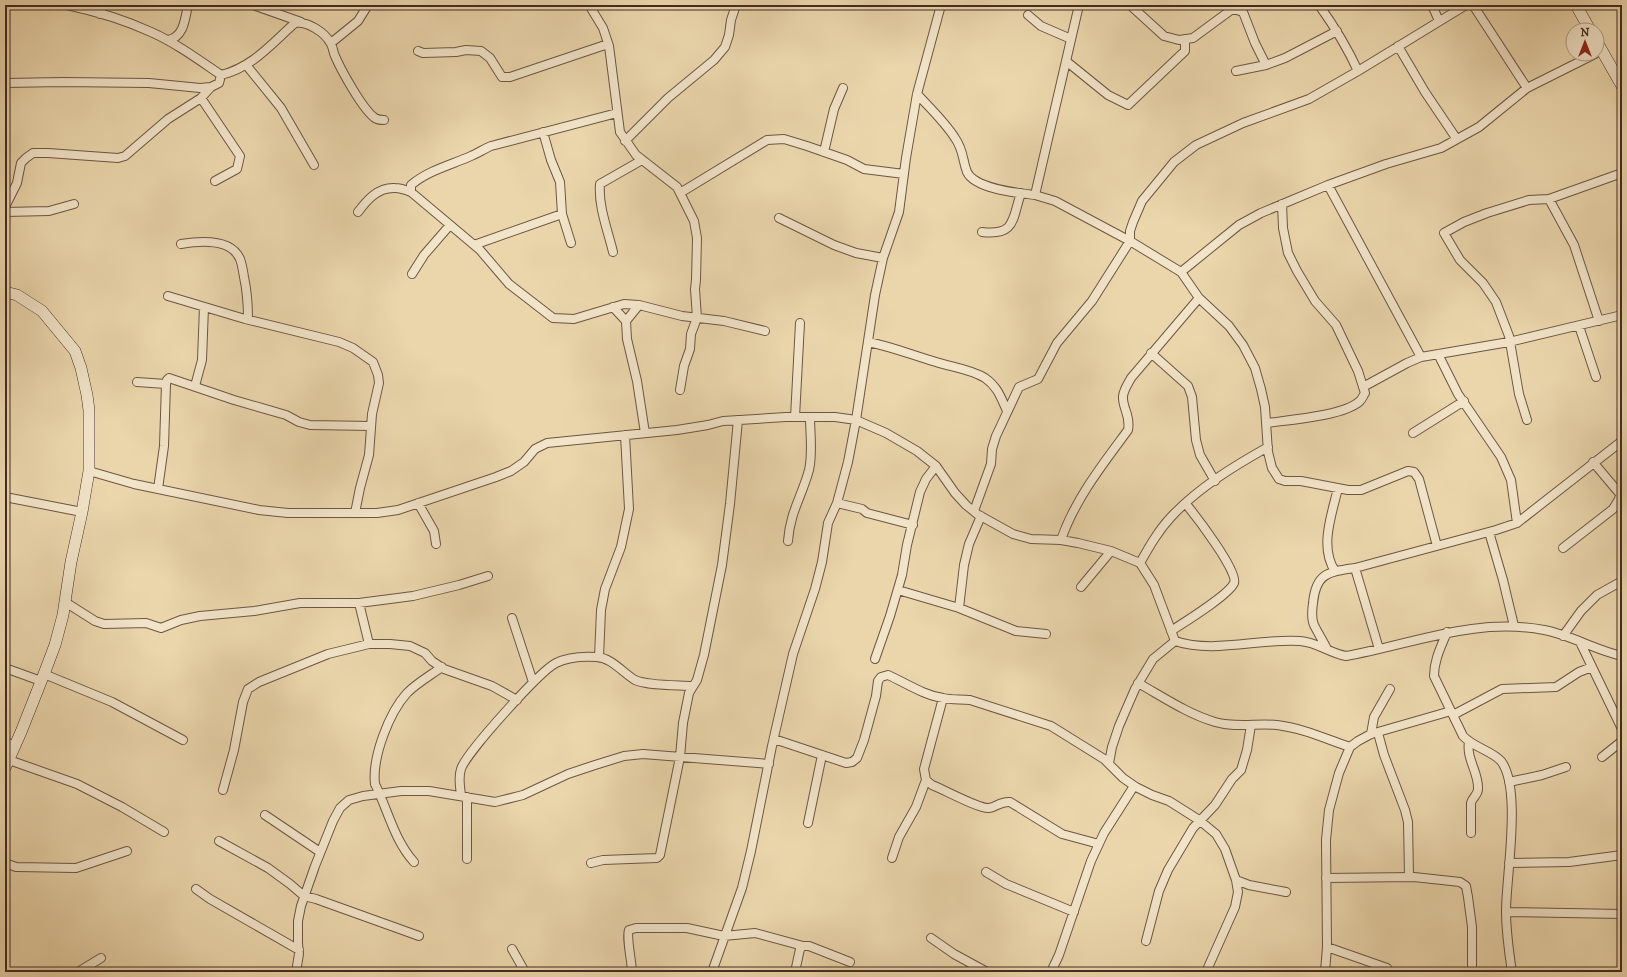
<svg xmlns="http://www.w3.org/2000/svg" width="1627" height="977" viewBox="0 0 1627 977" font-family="'IM FELL DW Pica',serif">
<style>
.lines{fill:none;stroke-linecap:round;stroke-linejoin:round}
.street-casing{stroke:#6c5644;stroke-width:10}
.secondary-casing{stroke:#422c21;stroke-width:12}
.street{stroke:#f2e4c9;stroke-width:8}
.secondary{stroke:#f2e4c9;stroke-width:11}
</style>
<rect width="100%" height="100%" fill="#ebd6ac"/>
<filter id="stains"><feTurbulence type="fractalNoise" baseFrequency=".005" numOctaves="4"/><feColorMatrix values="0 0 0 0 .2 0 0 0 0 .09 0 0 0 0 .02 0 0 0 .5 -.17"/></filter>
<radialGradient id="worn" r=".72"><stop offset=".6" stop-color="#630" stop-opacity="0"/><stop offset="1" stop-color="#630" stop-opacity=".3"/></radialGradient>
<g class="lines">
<g class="street-casing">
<path id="street" d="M67,5C95,11 125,20 151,32C176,43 199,60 221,75C253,67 271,44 295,23C307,21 325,32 331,44C333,47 333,52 335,56C341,70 363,110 375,118C378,120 381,120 384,120
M253,5L301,22
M589,5L603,28L609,46L620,132L636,155L677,187L694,221L697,238L696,280L695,289L697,318L691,334L690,349L684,366L680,390
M1130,5L1164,36L1179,40L1193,38L1231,10H1237L1243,12L1255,43L1266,65
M1319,5C1334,26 1347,47 1358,71
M1432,5L1439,21
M1473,5L1527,88
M100,14L103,5
M1028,15L1041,26L1071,39
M168,40C184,37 185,19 188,5
M331,43L358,21L368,5
M1398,46L1425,92L1456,138
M418,51L423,53L456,52L466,50L481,51L490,58L502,77H510L608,44
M1066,61L1108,95L1128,105L1185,51V39
M247,66L281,108L314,165
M1236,71L1266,65L1285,58L1337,31
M5,83L63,82L149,83L200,88L211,87L219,83L221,75
M917,94C930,108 945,122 955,138C964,151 962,159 967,172C975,189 1018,193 1035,195
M201,98L240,156L237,169L215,181
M617,113L491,146C484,149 478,153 471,156C451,165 429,170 411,185V192L480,250L509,284L553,318L574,319L624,304L639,305L682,316L724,321L765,331
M543,132L551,160L560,182L562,214L571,243
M625,141L668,98L714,60L725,47L729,35L731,20L736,5
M824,152L834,109L843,88
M1328,185L1421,357
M680,193L767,140L784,139L807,146L847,160L864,169L904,174
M1549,199L1574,245L1599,321
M5,207L17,183L21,163L26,158L33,153H48L118,158L125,156L168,119L201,98L211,87
M5,212L49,211L74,204
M358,212C367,200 378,187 395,188C400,188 406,190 411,192
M779,218L834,245L856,253L883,258
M982,232C1016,236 1012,219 1021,193
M181,244C199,241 231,238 240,259C242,264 243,271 244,277C247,291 248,305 248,319
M474,245L562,214
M613,252C608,231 598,206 600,184L642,160
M1181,272L1239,225L1261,213L1328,185L1386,164L1441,148L1479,127L1527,88L1595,54
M412,274L424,255L450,225
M168,296L245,319L339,342L353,348L373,362L378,375L379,383L372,414L369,455L360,488L355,513
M613,307L626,321L627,339L637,381L645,433
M626,321L639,305
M1579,326L1596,377
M868,342C893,347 912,355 936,362C951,367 971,369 985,378C998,387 1001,398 1007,411
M1151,353L1188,386L1192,397L1196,440L1200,455L1215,481
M1438,354L1458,394L1501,457L1511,480L1517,523
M137,382L166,384
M195,386L202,360L204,307
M1363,387L1407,363L1421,357L1509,342L1622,315
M795,417L800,323
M1527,420L1519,394L1509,336L1496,302L1483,283L1460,260L1444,233L1464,222L1487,213L1529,200L1549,199L1622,173
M1267,423C1288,420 1344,416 1360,401C1362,399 1363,396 1365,393L1358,371L1336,325L1315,301L1297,271L1288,253L1283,228L1282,204
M1413,433L1464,401
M89,471L134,484L259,510L288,513H377L398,510L496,477L511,471L524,462L535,449L547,443L677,430L708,425L723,421L786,417H835L856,420L886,433L917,451L936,466L955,493L966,505L977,514L1013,534L1031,539L1061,540L1078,543L1111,551L1140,563L1154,585L1175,641C1213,654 1261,638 1300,641C1317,642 1329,653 1346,656C1413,644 1475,617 1544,630C1571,635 1595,650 1622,656
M158,489L164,446L166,384L167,380L169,378L234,400L286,415L299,422L310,425L371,426
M5,497L82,512
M418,503L434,531L436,544
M837,503L862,509L867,513L913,525
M974,511L991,464L992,449L996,436L1019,387L1038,379L1057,343L1092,301L1130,241L1055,201L1035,195L1079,5
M1489,532L1503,580L1514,626
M1061,540C1075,499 1103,464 1128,430C1131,415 1122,408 1123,396C1124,389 1128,384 1131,378L1199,298
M788,541C790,512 802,496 809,470C813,453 810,434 810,417
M1437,546L1419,479L1414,472L1408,471L1361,490H1348L1301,481H1285L1279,479L1272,468L1268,452L1265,407L1261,389L1255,368L1243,345L1229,326L1199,298L1181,272L1130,241V231L1133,222L1142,201L1174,162L1196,145L1243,123L1309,99L1358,71L1466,5
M1563,548L1613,509L1619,499L1620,494L1593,462
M1140,563C1149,547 1158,531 1171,517C1198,488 1234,466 1268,447
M1335,571C1319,547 1332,514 1338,488
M1081,587L1111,551
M898,590L959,608L1016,631L1046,634
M65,602L95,621L104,624L146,623L161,628L181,620L200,616L254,611L300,603H359L413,596L459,585L488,576
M359,603L369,644
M959,608L964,565L969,544L981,516
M512,618L533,682
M1171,631C1183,623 1229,595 1234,583C1239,572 1195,515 1186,504
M1447,632C1441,647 1434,660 1434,676L1463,736C1473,747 1492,751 1501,761C1522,788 1506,877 1506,911C1506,932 1509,952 1512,972
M1563,636L1581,611L1597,595L1622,581
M1580,642L1622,729
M1327,649C1323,641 1318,633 1314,625C1311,618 1312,610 1313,603C1316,573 1328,572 1355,568
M1379,649L1355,568L1496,530L1517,523L1622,441
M599,657L601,610L605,589L621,547L629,509L625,435
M875,659L890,616L902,575L907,545L920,492L926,479L936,466
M5,668L41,681
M44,674L112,702L183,740
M1138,683C1163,697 1188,714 1215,722C1235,728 1257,723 1277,725C1302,728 1326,739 1350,747
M943,698L924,769L926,780L932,785C943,789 979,809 989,808C997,807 1000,801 1010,802L1062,834L1099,844
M1453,715L1502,689L1556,687L1579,672L1592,667
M1378,733L1384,755L1405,810L1408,822L1409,877
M1371,734L1374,717L1390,689
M774,739L846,763L852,762L857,758L864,740L876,696L878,681L881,677L888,675C906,683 923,695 943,698C951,700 961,699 970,700L1051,726L1104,759L1123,778L1136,787L1152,795L1169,801L1199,820L1216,834L1225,849L1236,880L1238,892L1235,907L1206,972
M5,742L15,746
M1469,742C1466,759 1479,773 1478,789C1478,795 1472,798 1471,803V833
M1602,757L1622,741
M9,760L77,784L122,807L164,832
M1109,763L1112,747L1119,726L1135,689L1153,659L1175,641
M1509,782L1542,775L1566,767
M223,790L234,750L243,702L248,689L259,682L328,654L369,644H390L410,646L425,653L432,661L444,669L492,686L517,700
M461,795C460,786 458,778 461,769C466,753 540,671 556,663C568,657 583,656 597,657C612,658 623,673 635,680C648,686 678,685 692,686
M467,797V859
M265,815L320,852
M808,823L822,755
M219,841L268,868L290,884L304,896L316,899L419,936
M892,858L899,837L916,807L926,780
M414,862C394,840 388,810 375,784C372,757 389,713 407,693C417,683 431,675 442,667
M5,863L16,867L76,868L127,851
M591,863L603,860L657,858L660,855L680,757L683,723L689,693L697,680L704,655L722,565L730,504L738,420
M1509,863L1569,862L1622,855
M986,872L1006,884L1074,912
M1326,878L1414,877L1460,882L1466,886L1468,897L1472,927V972
M1236,880L1249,885L1286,892
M196,889L210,899L299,950
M1506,912L1622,914
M931,938L954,954L987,972
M1146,941L1159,891L1168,870L1193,828L1215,805L1232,779L1241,770L1247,750L1251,725
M1327,947L1387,968
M512,949L525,972
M78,972L101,958
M296,972L299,954L298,943V921L301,906L315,866L333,821L340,808L349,800L363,796L401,791H429L495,802L523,795L568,774L595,765L624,756L643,754L769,764
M632,972C632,963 626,936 629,930L636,928H687L724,936L755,933L803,946
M712,972L742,888L751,851L772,746L793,654L815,589L822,562L828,523L837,503L848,462L856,420L875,295L883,258L899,212L906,158L917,94L941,5
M795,972L800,949L803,946H809L850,962
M1051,972L1059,955L1091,861L1104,833L1134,786
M1325,972L1327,947L1326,840L1329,810L1339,773L1350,747L1358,741L1371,734L1451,711"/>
</g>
<g class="secondary-casing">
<path id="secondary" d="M1576,5L1590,30
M1597,42L1622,86
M5,292L17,295L42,311L75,351L81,368L87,395L89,410V471L82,512L71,562L63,615L55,645L44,674L21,732L5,768"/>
</g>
<use href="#street" class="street"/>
<use href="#secondary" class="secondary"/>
</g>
<rect width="1627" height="977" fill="none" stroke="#ebd6ac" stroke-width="20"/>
<rect x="6" y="6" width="1615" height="965" fill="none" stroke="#422c21" stroke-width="2"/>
<rect x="10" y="10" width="1607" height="957" fill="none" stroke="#422c21"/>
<g transform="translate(1585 42)"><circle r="19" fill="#f2e4c9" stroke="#ac9a86"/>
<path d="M0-3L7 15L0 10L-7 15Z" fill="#8f2418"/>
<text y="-6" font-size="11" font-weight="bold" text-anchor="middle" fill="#422c21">N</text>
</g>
<rect width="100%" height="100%" filter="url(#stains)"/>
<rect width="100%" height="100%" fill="url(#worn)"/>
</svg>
